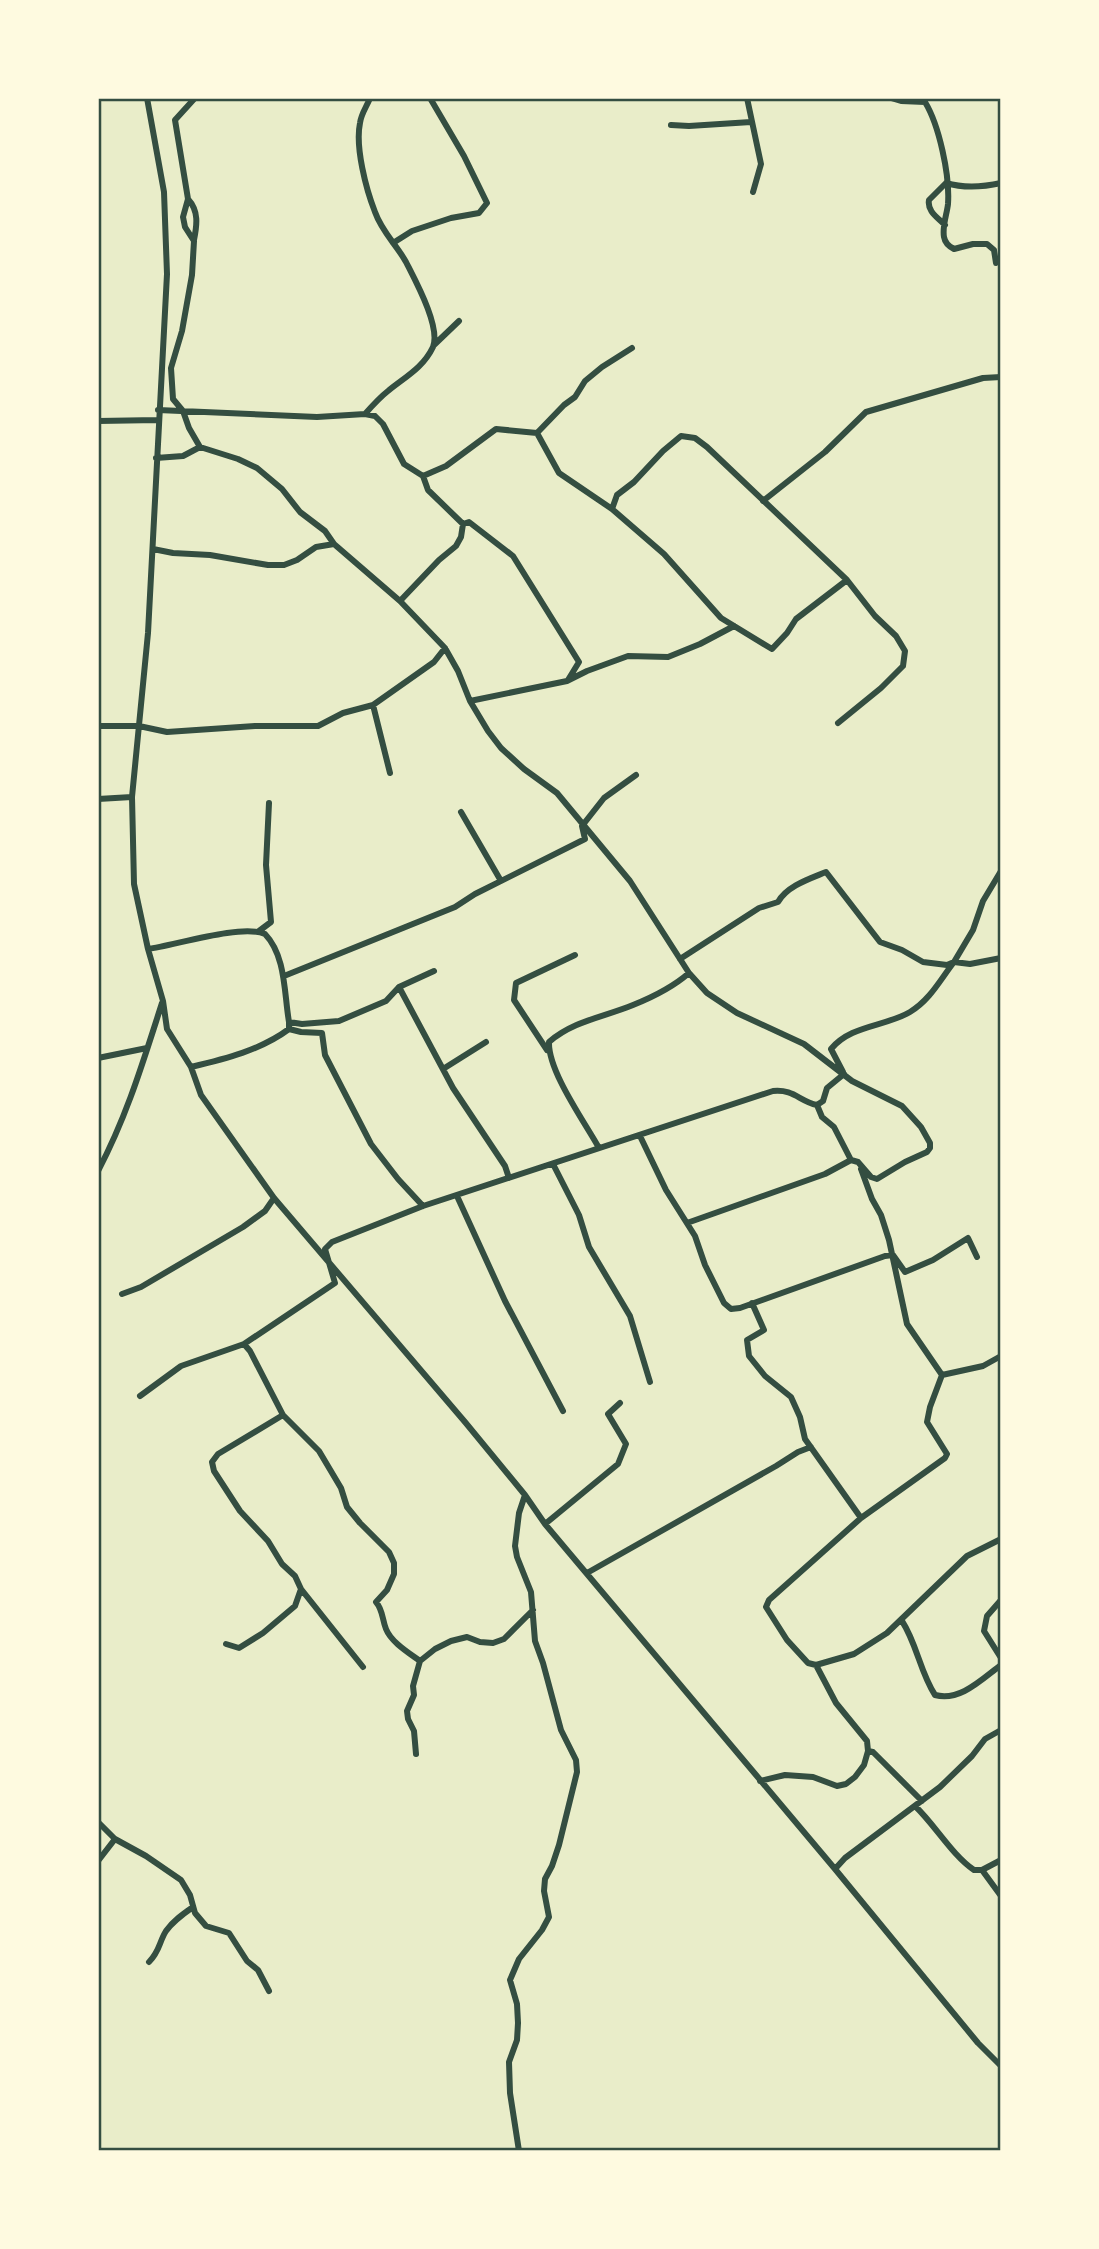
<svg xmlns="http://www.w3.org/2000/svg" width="1099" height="2249" viewBox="0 0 1099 2249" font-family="'PT Sans',sans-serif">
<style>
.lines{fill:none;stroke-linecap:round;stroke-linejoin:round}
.minor{stroke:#344e41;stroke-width:6}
.neatline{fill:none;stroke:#344e41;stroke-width:2.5}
</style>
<rect width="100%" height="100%" fill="#e9edc9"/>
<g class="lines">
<path class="minor" d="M147,98L164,192L167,274L148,633L132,797L134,884L148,949L163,1001L167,1029L191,1067L201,1095L274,1198L465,1422L525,1495L545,1524L835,1869L978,2043L1001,2066
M195,98L175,120L188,199L183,217L185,227L194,241L192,275L182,331L171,368L173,399L183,411L189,428L200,447L238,459L257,468L282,489L300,512L325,531L334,544L400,601L445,648L458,671L470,701L488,731L501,748L524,769L557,793L630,881L689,973L707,993L737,1013L804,1044L852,1081L902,1106L921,1127L930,1143V1148L927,1152L905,1162L877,1179L871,1177L858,1162L851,1160L834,1127L822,1117L817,1105
M747,98L761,164L753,192
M891,98L901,101L925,102C939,125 950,175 948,204C947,214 942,226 944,237C945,243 948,246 954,249L973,244H987L994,250L996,263
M671,125L689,126L751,122
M946,183C963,188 983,187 1001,183
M188,199C199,211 197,225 194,240
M945,225C937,217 927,211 929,200L946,183
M393,243L412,231L451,218L479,213L487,203L464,156L430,98
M434,345L459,321
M158,410L317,417L365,414L375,416L383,424L404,464L423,476L428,490L463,524L461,537L456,546L439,560L400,601
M365,414C372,406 379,398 388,391C405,377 423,368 433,347C441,327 415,280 406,262C396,244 382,232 375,212C366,189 355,147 360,123C361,114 367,106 370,98
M98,421L158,420
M537,433L559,473L612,509L664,554L721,618L772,649L787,633L796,619L847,580
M537,433L564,405L575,397L585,381L602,367L632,348
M156,458L183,456L200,447
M423,476L446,466L496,429L537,433
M763,501L825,452L866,412L983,378L1001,377
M612,509L617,495L634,482L663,451L681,436L695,438L707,447L847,580L875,616L896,636L905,651L903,666L881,688L838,723
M463,524L469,522L513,556L579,662L568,680
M153,549L173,553L210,555L268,565H284L297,560L316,547L334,544
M470,701L567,681L587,671L628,656L668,657L700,644L734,626
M373,705L390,773
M98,726H139L167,732L255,726H318L343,713L373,705L434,662L445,648
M98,799L132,797
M461,812L501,881
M259,931L271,922L266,865L269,803
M148,949C176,945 241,924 265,934C286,956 284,993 289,1022
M680,959L759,908L778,902C787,886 809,879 826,872L880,942L902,950L923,962L947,965L954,962L973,930L983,901L1001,871
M284,976L455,907L475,894L585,839L582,826L604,798L636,775
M399,987L453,1088L505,1166L509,1178
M289,1029L301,1032L322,1033L325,1055L371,1144L398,1179L423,1206
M547,1050L514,1000L516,983L575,955
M98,1058L147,1048
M191,1067C225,1059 261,1050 289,1029V1022L302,1024L339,1021L386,1001L399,987L434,971
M443,1069L486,1042
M843,1072L831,1049C851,1025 884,1027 910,1012C930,1000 940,980 954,962L970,964L1001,958
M817,1105L823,1101L827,1088L844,1074
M640,1136L666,1190L695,1236L705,1265L724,1303L731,1309L740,1308L885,1256L893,1255L905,1272L933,1260L968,1238L977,1257
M599,1148C584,1121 548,1071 549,1042C573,1021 604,1017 633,1005C653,997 673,987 689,973
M553,1164L579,1215L589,1247L630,1316L650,1382
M861,1169L872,1199L881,1215L889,1240L907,1324L942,1375
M98,1171C127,1116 143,1062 162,1003
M457,1196L505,1301L563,1411
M687,1223L825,1174L851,1160
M122,1294L141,1287L243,1227L265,1211L274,1198
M752,1303L764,1330L747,1340L749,1356L765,1376L791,1397L800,1417L805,1439L861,1518
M244,1344L250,1351L283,1415L319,1451L341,1488L347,1507L360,1523L389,1552L394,1563V1574L387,1590L376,1602C383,1610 382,1619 386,1629C391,1642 409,1653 420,1661
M942,1375L930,1407L927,1422L947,1454L945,1458L861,1518L769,1600L766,1607L787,1640L808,1663L816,1665L854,1654L887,1633L967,1556L1001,1539
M942,1375L983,1366L1001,1356
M140,1396L181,1366L244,1344L335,1283L325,1249L332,1242L423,1206L773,1091C794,1089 799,1101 817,1105
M545,1524L618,1464L626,1444L608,1414L620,1403
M587,1573L776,1466L798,1452L811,1447
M301,1589L363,1667
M1001,1600L987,1616L984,1631L1001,1658
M902,1621C917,1644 920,1672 935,1695C960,1702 982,1679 1001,1665
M226,1644L239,1648L263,1633L295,1606L301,1589L295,1576L282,1564L268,1541L240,1511L214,1471L212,1462L218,1454L283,1415
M868,1751L873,1752L922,1801
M416,1754L414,1731L408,1719L407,1711L414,1695L413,1686L420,1661L435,1649L451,1641L467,1637L480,1642L493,1643L504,1639L533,1610
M760,1781L785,1775L813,1777L837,1786L846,1784L855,1777L864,1765L868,1751L867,1741L836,1703L816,1665
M915,1806C935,1825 952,1855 974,1870H982L1001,1860
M98,1822L115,1839L146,1856L181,1880L190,1895L195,1913L206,1926L229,1933L247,1961L258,1970L269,1991
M98,1861L115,1839
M835,1869L845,1858L940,1787L972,1756L985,1739L1001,1730
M982,1870L1001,1896
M149,1962C160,1951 159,1942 166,1931C173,1921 183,1914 193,1907
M519,2151L510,2093L509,2062L517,2040L518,2023L517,2004L510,1980L519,1959L542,1930L549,1917L544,1891L545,1879L552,1866L559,1845L577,1772L576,1760L561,1730L543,1663L535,1641L531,1592L517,1557L515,1546L519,1513L525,1495"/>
</g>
<rect width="1099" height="2249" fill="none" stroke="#fefae0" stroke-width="200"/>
<rect x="100" y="100" width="899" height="2049" class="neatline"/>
</svg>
